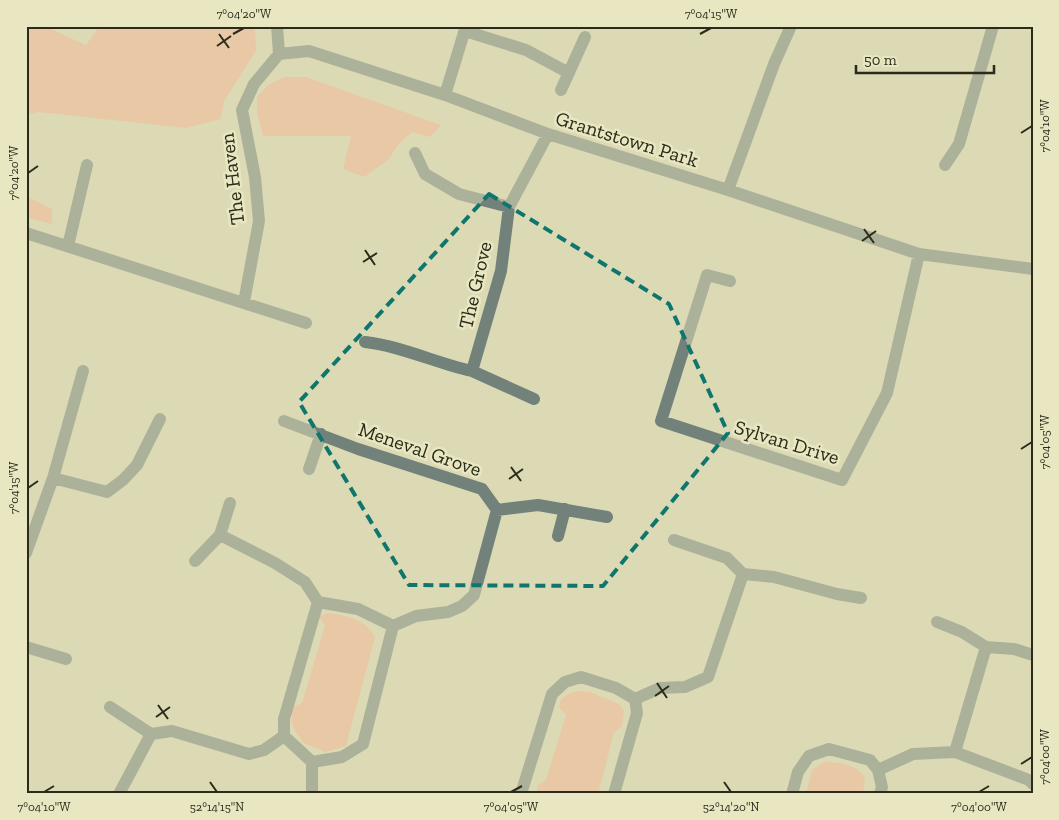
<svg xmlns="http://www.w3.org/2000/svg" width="1059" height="820" viewBox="0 0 1059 820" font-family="'Zilla Slab',serif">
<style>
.green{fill:#f5b192}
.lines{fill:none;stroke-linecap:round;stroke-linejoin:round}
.minor{stroke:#72827b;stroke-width:12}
.marked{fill:none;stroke:#0f766e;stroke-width:4;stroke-dasharray:10 6;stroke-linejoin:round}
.ticks{fill:none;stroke:#2b2b1c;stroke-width:2}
.labels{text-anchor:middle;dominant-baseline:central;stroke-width:5;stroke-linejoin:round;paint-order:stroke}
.street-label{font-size:20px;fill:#2b2b1c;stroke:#e9e7c1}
.neatline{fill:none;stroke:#2b2b1c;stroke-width:2}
.ticks-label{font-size:12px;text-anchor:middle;fill:#2b2b1c}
</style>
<rect width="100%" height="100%" fill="#dcdab4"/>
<path class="green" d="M26,26H44L86,45L100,26H180L193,29H255L256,51L224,101L221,119L186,128L39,112L26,115Z
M284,77H306L441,125L430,137L412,132L399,144L388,160L364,177L343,169L351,136H263L257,113V97L268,85Z
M26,196L52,209V224L26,217Z
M328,613C345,615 367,620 375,637L346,746L325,752L304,743L295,732L292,722V708L302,703L325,626L319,616Z
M579,691L590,692L619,704L624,711L622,726L614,733L598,794H536L538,785L546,780L566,715L559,707L561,699L570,693Z
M824,762C840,762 855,764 865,777L863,794H806L812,770Z"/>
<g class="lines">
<path class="minor" d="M277,26L279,54
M465,31L526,50L569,73
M561,90L585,37
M445,95L466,26
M415,153L425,174L459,194L509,207
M945,165L959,144L993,26
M728,190L774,64L791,26
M26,233L306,323
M68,246L87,165
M730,281L707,275L661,421L842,480L887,393L919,254
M244,302L259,221L255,177L242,110L254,84L279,54L309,51L445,95L548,134L728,190L919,254L1033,269
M365,342C401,346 436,363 472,371L501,271L509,207L548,134
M472,371L534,399
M284,421L358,449L482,489L497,510L538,505L607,517
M309,469L321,434
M53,478L107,492L123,480L137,465L160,419
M220,535L275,563L305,582L318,602
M558,536L565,509
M674,540L727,558L743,574L774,577L837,594L861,598
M26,553L53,478L83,371
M195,561L220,535L230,503
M937,622L962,632L986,647L1014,649L1033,655
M393,626L416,616L448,612L462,606L474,595L497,510
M26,647L66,659
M635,699L660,688L685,687L708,677L743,574
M110,707L151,734L172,731L249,754L264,750L284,736
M955,752L986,647
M312,762L342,757L363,744L393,626L358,609L318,602L284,719V736L312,762V794
M878,770L913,754L955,752L1029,780L1033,784
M119,794L151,734
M521,794L552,694L565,682L581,677L616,688L635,699L637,713L614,794
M792,794L798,772L809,756L829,749L870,760L878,770L882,787L880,794"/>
</g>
<path d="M0 0H1059V820H0ZM489,194L669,304L728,433L603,586L409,585L299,402Z" fill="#dcdab4" fill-opacity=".55" fill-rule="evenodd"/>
<path class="marked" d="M489,194L669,304L728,433L603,586L409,585L299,402Z"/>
<path class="ticks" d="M219,34L229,48M233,34L244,28M700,34L711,28M217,46L231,36M1021,133L1032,126M28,173L38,166M864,229L874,243M862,241L876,231M365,250L375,265M363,262L377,253M1021,449L1032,442M511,467L521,481M509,479L523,469M28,488L38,481M657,683L667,698M655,696L669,686M158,705L168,719M156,717L170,707M1021,764L1032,757M210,782L217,792M724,782L731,792M44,792L54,786M511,792L522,786M979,792L989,786"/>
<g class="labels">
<g class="street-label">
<text transform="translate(627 139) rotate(17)">Grantstown Park</text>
<text transform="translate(232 179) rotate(-97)">The Haven</text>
<text transform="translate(475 285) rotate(-77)">The Grove</text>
<text transform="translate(787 442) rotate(17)">Sylvan Drive</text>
<text transform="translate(420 449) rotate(19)">Meneval Grove</text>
</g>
</g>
<rect width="1059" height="820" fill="none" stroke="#e9e7c1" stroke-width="55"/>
<path d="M856 65v8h138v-8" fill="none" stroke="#2b2b1c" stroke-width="2.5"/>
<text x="864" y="65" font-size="15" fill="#2b2b1c" stroke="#e9e7c1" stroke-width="4" paint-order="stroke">50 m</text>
<rect x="28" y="28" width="1004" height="764" class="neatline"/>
<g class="ticks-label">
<text x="244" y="18">7°04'20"W</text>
<text x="711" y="18">7°04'15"W</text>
<text transform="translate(1045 126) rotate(-90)" y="4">7°04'10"W</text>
<text transform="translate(14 173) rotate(-90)" y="4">7°04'20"W</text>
<text transform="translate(1045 442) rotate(-90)" y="4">7°04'05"W</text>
<text transform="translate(14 488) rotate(-90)" y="4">7°04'15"W</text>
<text transform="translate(1045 757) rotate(-90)" y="4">7°04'00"W</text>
<text x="44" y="811">7°04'10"W</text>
<text x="217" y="811">52°14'15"N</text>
<text x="511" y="811">7°04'05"W</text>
<text x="731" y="811">52°14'20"N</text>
<text x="979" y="811">7°04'00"W</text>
</g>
</svg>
